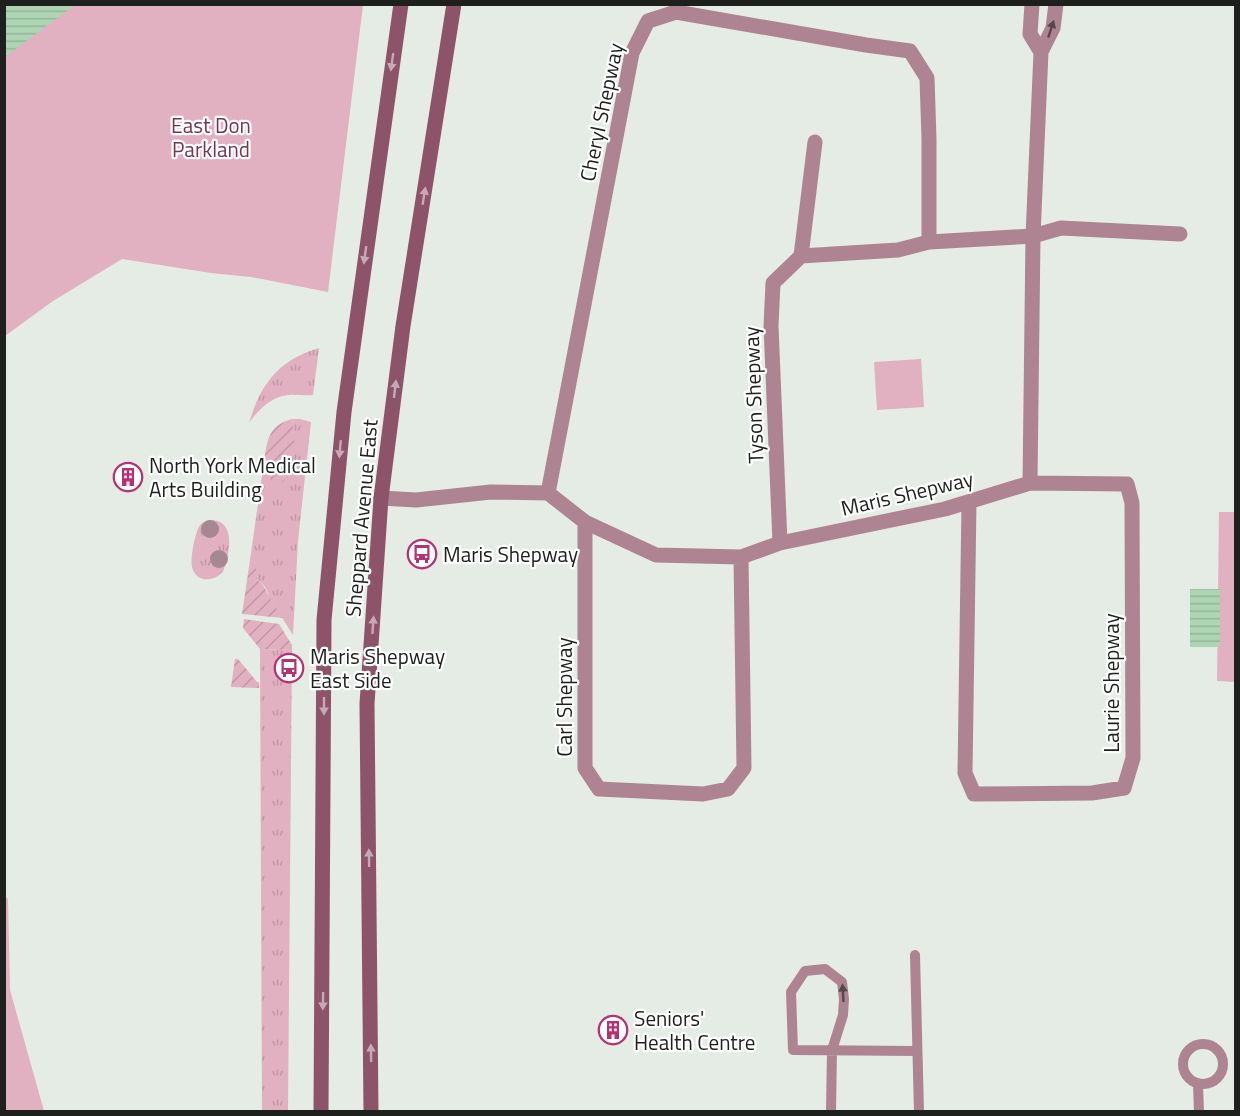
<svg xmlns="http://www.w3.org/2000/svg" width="1240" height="1116" viewBox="0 0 1240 1116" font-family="'Titillium Web',sans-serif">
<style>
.grass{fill:url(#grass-tufts)}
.park{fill:#e1b0c1}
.garden{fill:url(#garden-furrows)}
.water{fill:url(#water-rules)}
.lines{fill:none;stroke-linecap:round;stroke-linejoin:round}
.service{stroke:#ae8492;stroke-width:10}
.minor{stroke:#ae8492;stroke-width:15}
.secondary{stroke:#8d5369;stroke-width:15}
.tree{fill:#a68892}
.oneway{fill:#57484c}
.oneway2{fill:#c6a9b4}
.labels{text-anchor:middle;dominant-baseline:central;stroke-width:4.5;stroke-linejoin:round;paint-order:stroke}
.street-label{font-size:21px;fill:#1d201d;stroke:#fff}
.park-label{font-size:21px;fill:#74364f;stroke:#fff}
.poi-label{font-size:21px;fill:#1d201d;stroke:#fff;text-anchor:start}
</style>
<defs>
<pattern id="grass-tufts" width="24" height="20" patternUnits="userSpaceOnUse" patternTransform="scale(1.5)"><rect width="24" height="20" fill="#e1b0c1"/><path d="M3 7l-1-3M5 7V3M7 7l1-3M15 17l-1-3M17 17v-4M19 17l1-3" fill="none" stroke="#c197a5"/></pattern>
<pattern id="garden-furrows" width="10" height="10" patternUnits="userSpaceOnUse" patternTransform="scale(1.5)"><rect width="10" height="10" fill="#e1b0c1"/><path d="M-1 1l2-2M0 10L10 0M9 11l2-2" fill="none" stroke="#c197a5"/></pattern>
<pattern id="water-rules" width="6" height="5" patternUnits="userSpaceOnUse" patternTransform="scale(1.5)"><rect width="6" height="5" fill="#add4b3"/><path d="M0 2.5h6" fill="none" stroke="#94b69a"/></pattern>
</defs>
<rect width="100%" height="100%" fill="#e4ece5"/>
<path class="grass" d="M319,348L313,395C305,396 297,394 288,395C271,397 259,409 249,423C261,383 279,360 319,348Z
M292,419H300L311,422L298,541L293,635L269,597C267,588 264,584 256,579V563L250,560L263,469L270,475H288C292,456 296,438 292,419Z
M209,520C238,519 229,555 223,572C213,582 196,583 192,567C190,560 195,530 201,524C203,522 206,521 209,520Z
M260,649L292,650L288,1111H262Z"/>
<path class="park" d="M5,5H363L328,292L251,277L211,273L122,259L53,301L5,336Z
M921,359L924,407L877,410L874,362Z
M1219,512H1235V682L1217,681Z
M4,896L8,899L10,990L44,1111H5Z"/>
<path class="garden" d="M292,419C296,439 295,465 283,482L276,483L271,482L270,475L263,469C267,446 265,426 292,419Z
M250,560L256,563V579C266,586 265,590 271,600C275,606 279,612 283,618L242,614Z
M244,619L279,624L292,645V650L260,649L243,628Z
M235,659H238L257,682H259V688L231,687Z"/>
<path class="water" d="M10,4H75V5L5,57V9Z
M1190,589H1220V647H1190Z"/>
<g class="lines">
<path class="service" d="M915,955L919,1112
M1183 1064a20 20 0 1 1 40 0a20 20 0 1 1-40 0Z
M1198,1084L1199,1112
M831,1112L832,1050L843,1015L844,999L842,982L825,969L805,971L791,992L793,1050L917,1051"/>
<path class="minor" d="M1032,4L1030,34L1041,52
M801,256L815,142
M548,493L632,53L648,21L676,12L866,45L910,51L927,78L929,139V242
M381,498L416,500L491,492L548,493L585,522L656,555L741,557L780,543L945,509L1030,483L1033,236L1041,52L1053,28L1056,4
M969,502L965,773L974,794L1092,793L1124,788L1133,758L1132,503L1127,484L1030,483
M585,522V768L599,789L703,794L728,789L744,768L741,557
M780,543L771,326L773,283L801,256L898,250L929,242L1033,236L1061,228L1180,234"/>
<path class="secondary" d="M321,1112L324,620L344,412L401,4
M371,1112L367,704L381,498L403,326L454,4"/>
</g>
<g class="tree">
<circle cx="210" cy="529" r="9"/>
<circle cx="219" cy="559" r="9"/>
</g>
<defs><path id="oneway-solid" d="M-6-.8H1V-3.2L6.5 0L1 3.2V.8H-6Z" transform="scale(1.5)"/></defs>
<g class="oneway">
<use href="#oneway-solid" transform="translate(1051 29) rotate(-72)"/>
<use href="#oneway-solid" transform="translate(843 993) rotate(-93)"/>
</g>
<g class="oneway2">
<use href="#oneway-solid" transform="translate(392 62) rotate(98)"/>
<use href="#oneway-solid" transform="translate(424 196) rotate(-81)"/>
<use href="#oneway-solid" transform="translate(365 255) rotate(98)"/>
<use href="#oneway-solid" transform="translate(395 389) rotate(-83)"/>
<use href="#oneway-solid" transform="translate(340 449) rotate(95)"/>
<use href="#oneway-solid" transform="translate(373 625) rotate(-86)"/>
<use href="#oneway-solid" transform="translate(324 706) rotate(90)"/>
<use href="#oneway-solid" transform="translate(369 858) rotate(-91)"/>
<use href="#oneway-solid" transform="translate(323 1001) rotate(91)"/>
<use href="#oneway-solid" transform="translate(371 1053) rotate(-91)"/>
</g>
<defs>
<g id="building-ring" transform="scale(1.5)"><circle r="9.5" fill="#fff" stroke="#b73071" stroke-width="1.5"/><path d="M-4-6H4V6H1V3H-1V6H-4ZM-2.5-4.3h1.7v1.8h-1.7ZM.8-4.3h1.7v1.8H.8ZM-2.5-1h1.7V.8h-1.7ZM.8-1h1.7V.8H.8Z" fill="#b73071"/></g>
<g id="bus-ring" transform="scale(1.5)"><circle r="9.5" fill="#fff" stroke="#b73071" stroke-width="1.5"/><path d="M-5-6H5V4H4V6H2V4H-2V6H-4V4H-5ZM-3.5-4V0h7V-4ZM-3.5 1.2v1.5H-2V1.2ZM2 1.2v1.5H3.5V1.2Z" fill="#b73071"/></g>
</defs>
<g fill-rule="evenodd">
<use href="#building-ring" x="128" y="477"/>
<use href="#bus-ring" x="422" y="554"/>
<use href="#bus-ring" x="289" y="668"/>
<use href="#building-ring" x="613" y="1030"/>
</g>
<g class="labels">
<g class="street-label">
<text transform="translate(601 112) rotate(-78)">Cheryl Shepway</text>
<text transform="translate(753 395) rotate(-92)">Tyson Shepway</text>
<text transform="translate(907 493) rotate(-13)">Maris Shepway</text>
<text transform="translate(361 518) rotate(-85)">Sheppard Avenue East</text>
<text transform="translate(1111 683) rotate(-90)">Laurie Shepway</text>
<text transform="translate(564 697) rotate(-90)">Carl Shepway</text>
</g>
<g class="park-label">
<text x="211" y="125">East Don<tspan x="211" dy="24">Parkland</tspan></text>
</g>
<g class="poi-label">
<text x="149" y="465">North York Medical<tspan x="149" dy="24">Arts Building</tspan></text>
<text x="443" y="554">Maris Shepway</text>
<text x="310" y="656">Maris Shepway<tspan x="310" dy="24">East Side</tspan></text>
<text x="634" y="1018">Seniors'<tspan x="634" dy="24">Health Centre</tspan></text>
</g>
</g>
<rect width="1240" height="1116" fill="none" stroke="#1d201d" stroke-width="12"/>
</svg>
